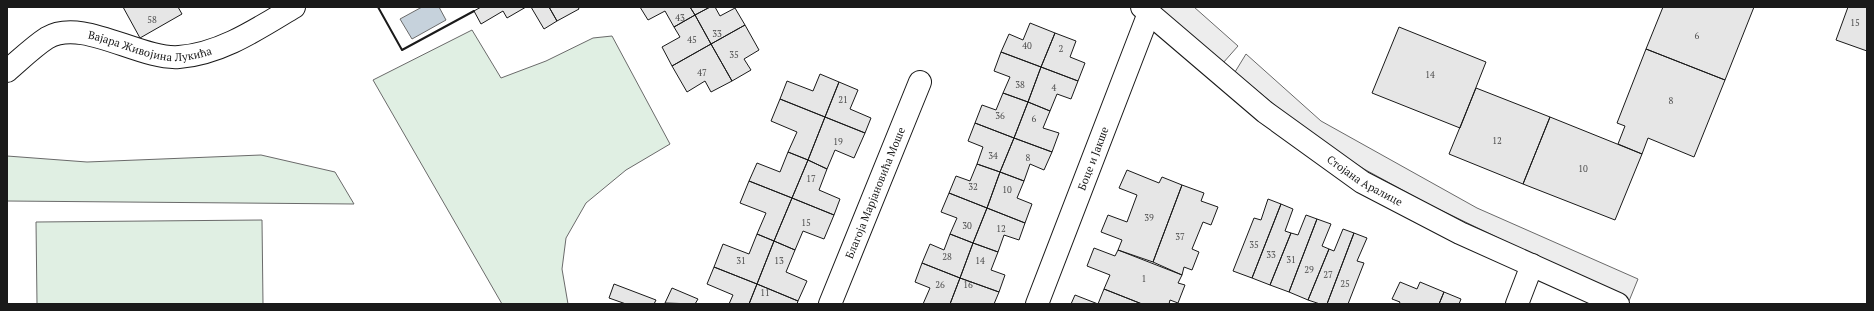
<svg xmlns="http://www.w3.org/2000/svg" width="1874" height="311" viewBox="0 0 1874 311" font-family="'PT Serif',serif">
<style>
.green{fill:#e0efe3;stroke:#6a6a6a}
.parking{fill:#ededed;stroke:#6a6a6a}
.water{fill:#c6d2dc;stroke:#6a6a6a}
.building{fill:#e6e6e6;stroke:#1a1a1a}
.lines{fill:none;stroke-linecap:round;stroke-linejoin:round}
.minor-casing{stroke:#1a1a1a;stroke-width:24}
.minor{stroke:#fff;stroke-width:22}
.wall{stroke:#1a1a1a;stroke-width:2}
.labels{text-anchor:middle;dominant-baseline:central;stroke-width:3;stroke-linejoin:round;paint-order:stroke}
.number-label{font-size:9px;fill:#4d4d4d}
.street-label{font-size:11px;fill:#1a1a1a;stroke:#fff}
</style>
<rect width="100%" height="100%" fill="#fff"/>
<path class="green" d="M472,30L501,78L546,61L593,38L612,36L670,144L626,170L586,203L566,238L562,269L568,304H502L373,80Z
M261,155L335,172L354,204L7,201V156L87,162Z
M262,220L263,304H37L36,222Z"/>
<path class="parking" d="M1154,7H1194L1238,46L1223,63Z
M1246,54L1321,121L1477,208L1638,279L1629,301L1428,204L1364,169L1307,132L1235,72Z"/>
<path class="water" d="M422,7H439L446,20L412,39L400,19Z"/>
<path class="building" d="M123,7H178L182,14L140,38Z
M481,7H526L507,18L503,11L481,24L474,11Z
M531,7H549L557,21L544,29Z
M549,7H578L579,9L557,21Z
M640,7H690L695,15L674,27L665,11L648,20Z
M690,7H710L695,15Z
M710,7H715L720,16L735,8L745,25L711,44L695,15Z
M1663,7H1754L1725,80L1646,49Z
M1848,7H1867V51L1836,40Z
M695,15L711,44L672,66L662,47L680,37L674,27Z
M1030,23L1055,33L1041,67L1001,52L1009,34L1023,40Z
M745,25L759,50L744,59L751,70L732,81L711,44Z
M1399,27L1486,62L1460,128L1372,93Z
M1055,33L1076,41L1070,57L1085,63L1078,81L1041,67Z
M711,44L732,81L711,92L705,81L687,92L672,66Z
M1646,49L1725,80L1694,157L1648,138L1642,154L1618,144L1625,126L1617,123Z
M1001,52L1041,67L1028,102L1003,93L1010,77L994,71Z
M1041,67L1078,81L1071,99L1057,94L1050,111L1028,102Z
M820,74L839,82L825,117L780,99L787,81L813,91Z
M839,82L858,90L850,109L871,118L865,133L825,117Z
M1476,88L1550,117L1523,184L1449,154Z
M1003,93L1028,102L1014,138L975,123L982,105L996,110Z
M780,99L825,117L808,160L788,152L797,132L771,121Z
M1028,102L1050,111L1043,128L1059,133L1052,152L1014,138Z
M825,117L865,133L854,158L835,150L827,169L808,160Z
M1550,117L1642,154L1615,220L1523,184Z
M975,123L1014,138L1000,172L977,164L983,147L968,141Z
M1014,138L1052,152L1044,170L1030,164L1024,181L1000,172Z
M788,152L808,160L792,198L749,181L757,163L780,172Z
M808,160L827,169L819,190L840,199L834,215L792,198Z
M977,164L1000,172L987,208L949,193L956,176L970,181Z
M1127,170L1159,183L1162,177L1182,185L1153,262L1118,250L1122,240L1101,232L1108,215L1127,222L1137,195L1119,188Z
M1000,172L1024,181L1017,198L1032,204L1025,223L987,208Z
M749,181L792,198L774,241L757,234L766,213L740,203Z
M1182,185L1204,193L1201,201L1218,207L1211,225L1203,222L1192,249L1199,252L1192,270L1184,267L1182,275L1153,262Z
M949,193L987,208L973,243L950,234L957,218L941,212Z
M792,198L834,215L824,239L803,231L795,250L774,241Z
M1268,199L1281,204L1252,278L1233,271L1254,218L1261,220Z
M1281,204L1293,209L1285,231L1291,233L1270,285L1252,278Z
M987,208L1025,223L1019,240L1004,235L998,252L973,243Z
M1306,215L1317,219L1289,292L1270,285L1291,233L1298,235Z
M1317,219L1331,224L1322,246L1329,249L1308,300L1289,292Z
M1343,229L1354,233L1327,304H1320L1308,300L1329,249L1334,251Z
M1354,233L1367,238L1357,261L1364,263L1348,304H1327Z
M757,234L774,241L757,284L714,267L723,244L749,254Z
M950,234L973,243L960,278L922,263L930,244L944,250Z
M774,241L795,250L786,272L807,281L798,301L757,284Z
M973,243L998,252L991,270L1005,275L999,292L960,278Z
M1094,248L1115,256L1118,250L1182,275L1178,283L1185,285L1178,303L1170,300L1169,304H1142L1104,289L1110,275L1087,266Z
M922,263L960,278L950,304H923L930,288L915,282Z
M714,267L757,284L749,304H729L733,295L707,284Z
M960,278L999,292L994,304H950Z
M1400,282L1417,289L1420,282L1444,292L1439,304H1399L1400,302L1392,299Z
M614,284L656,300L654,304H626L609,298Z
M757,284L798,301L797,304H749Z
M672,288L698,299L695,304L665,303Z
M1104,289L1142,304H1098Z
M1444,292L1461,299L1459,304H1439Z
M1075,295L1098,304H1071Z"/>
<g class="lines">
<g class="minor-casing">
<g id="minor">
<path id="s1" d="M1142,7L1265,112L1362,182L1460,233L1618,304"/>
<path id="s2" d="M7,71C20,60 33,47 47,38C82,17 140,60 179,57C221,54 259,28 294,7"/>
<path id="s3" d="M830,304L920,82"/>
<path id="s4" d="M1037,304L1149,13"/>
<path d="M1517,304L1532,265"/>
</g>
</g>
<use href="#minor" class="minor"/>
<path class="wall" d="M378,7L402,50L474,11"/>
</g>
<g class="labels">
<g class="number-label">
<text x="680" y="18">43</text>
<text x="152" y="20">58</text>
<text x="1855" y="23">15</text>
<text x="717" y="34">33</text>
<text x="1697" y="36">6</text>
<text x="692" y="40">45</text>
<text x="1027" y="46">40</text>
<text x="1061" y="49">2</text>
<text x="734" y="55">35</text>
<text x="702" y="73">47</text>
<text x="1430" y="75">14</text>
<text x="1020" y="85">38</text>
<text x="1054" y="88">4</text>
<text x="843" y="100">21</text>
<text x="1671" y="101">8</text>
<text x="1000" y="116">36</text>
<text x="1034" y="119">6</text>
<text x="1497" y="141">12</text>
<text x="838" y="142">19</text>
<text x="993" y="156">34</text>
<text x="1028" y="158">8</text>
<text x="1583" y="169">10</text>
<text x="811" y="179">17</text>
<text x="973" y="187">32</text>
<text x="1007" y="190">10</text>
<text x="1149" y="218">39</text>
<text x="806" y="223">15</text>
<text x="967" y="226">30</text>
<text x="1001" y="229">12</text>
<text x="1180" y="237">37</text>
<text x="1254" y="245">35</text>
<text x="1271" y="255">33</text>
<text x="947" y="257">28</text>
<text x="1291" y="260">31</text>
<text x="741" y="261">31</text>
<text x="779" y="261">13</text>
<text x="980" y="261">14</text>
<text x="1309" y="270">29</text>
<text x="1328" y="275">27</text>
<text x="1144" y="279">1</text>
<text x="1345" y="284">25</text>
<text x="940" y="285">26</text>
<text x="968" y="285">16</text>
<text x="765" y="293">11</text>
</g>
<g class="street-label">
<text stroke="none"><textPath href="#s2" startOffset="158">Вајара Живојина Лукића</textPath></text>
<text stroke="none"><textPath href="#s4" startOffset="156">Боце и Јакше</textPath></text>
<text stroke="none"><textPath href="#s1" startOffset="283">Стојана Аралице</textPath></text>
<text stroke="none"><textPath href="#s3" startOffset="120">Благоја Марјановића Моше</textPath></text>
</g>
</g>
<rect width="1874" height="311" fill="none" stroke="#1a1a1a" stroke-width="16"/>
</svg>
